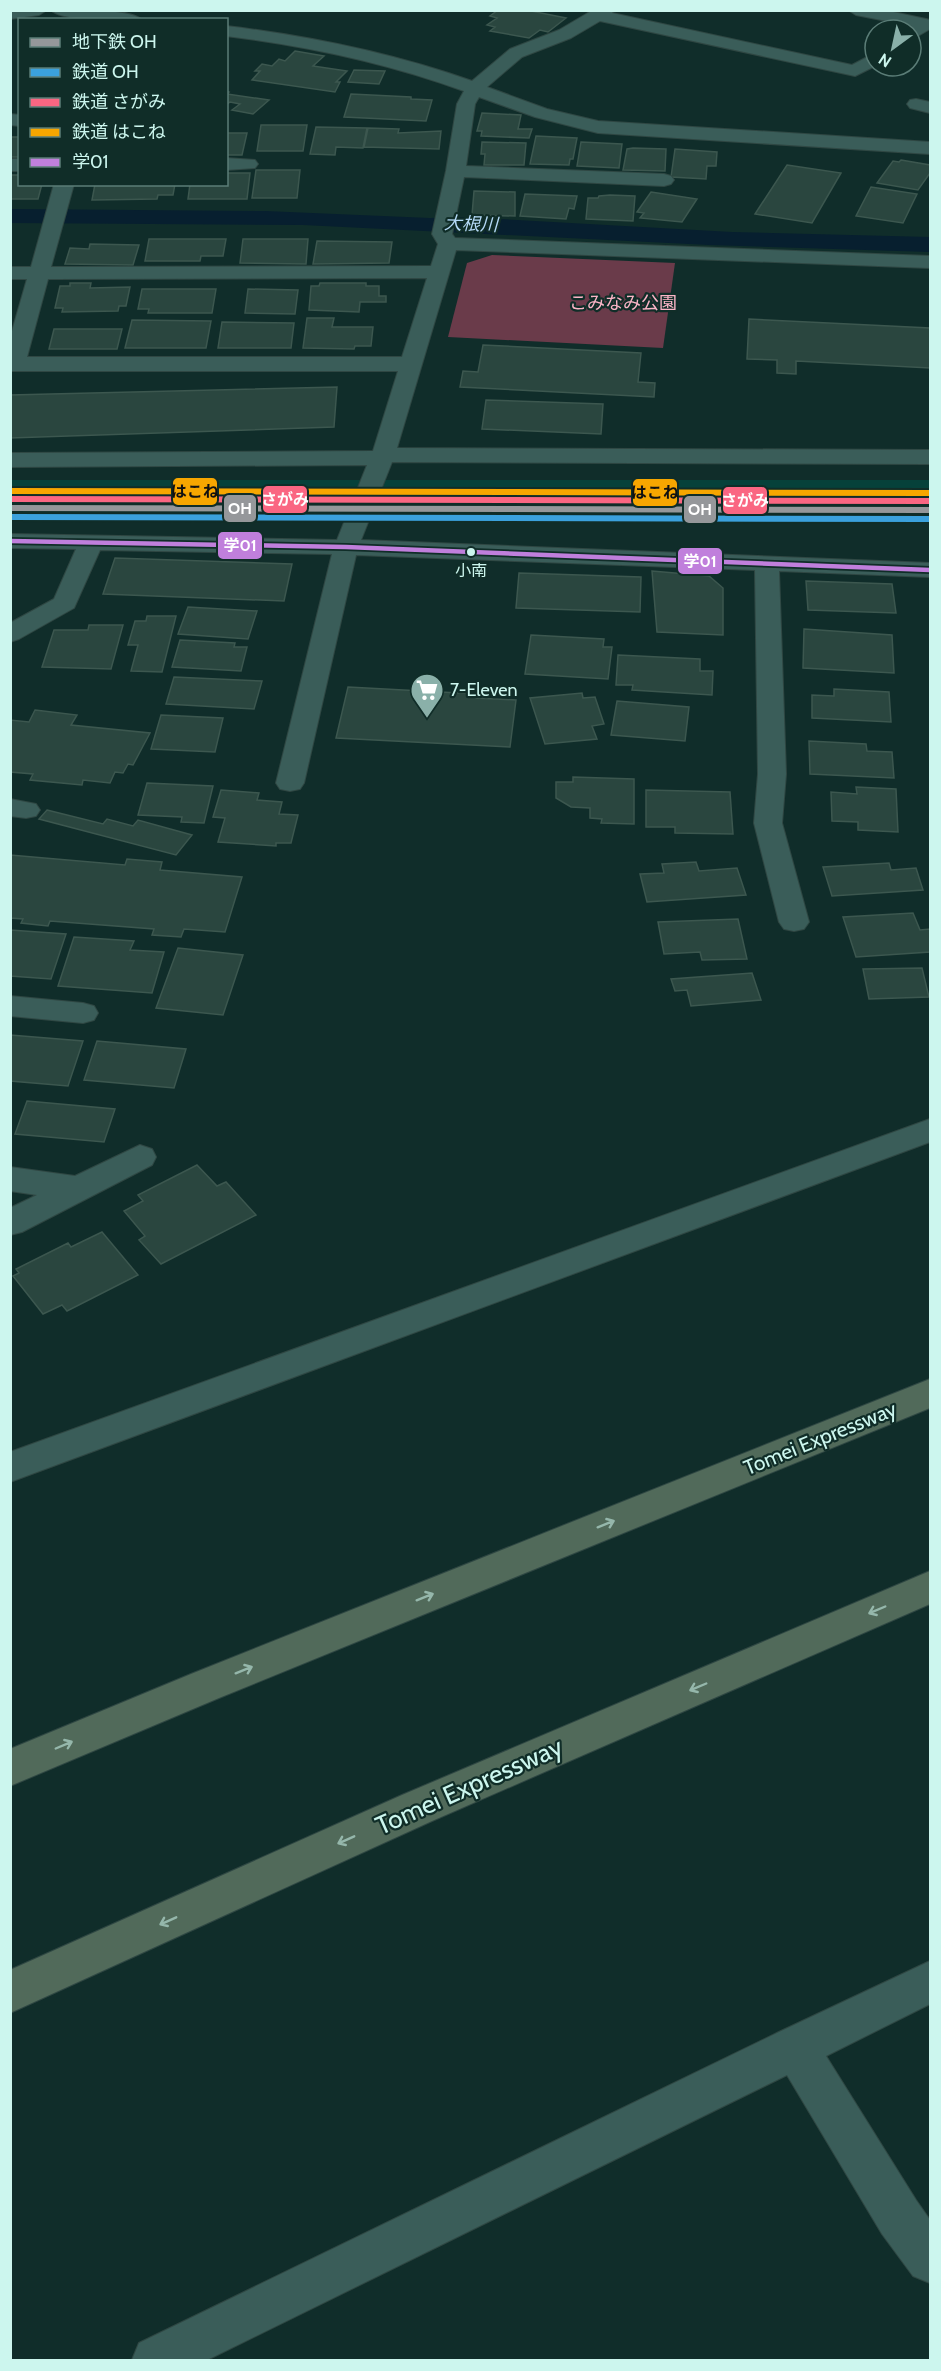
<svg xmlns="http://www.w3.org/2000/svg" width="941" height="2371" viewBox="0 0 941 2371" font-family="Cabin,'Noto Sans JP',sans-serif">
<style>
.built{fill:#06413a}
.green{fill:#6a3b4a}
.water{fill:#071f2f}
.building{fill:#2a463f;stroke:#3c574f;stroke-width:1.5}
.lines{fill:none;stroke-linecap:round;stroke-linejoin:round}
.minor-casing{stroke:#2f4743;stroke-width:2}
.highway-casing{stroke:#2f4743;stroke-width:2}
.minor{fill:#3a5d59;fill-rule:evenodd}
.highway{fill:#516a5a;fill-rule:evenodd}
.bus-1-casing{stroke:#102d28;stroke-width:8}
.bus-1{stroke:#c07fdc;stroke-width:4.5}
.rail-1-casing{stroke:#102d28;stroke-width:10}
.rail-2-casing{stroke:#102d28;stroke-width:10}
.rail-3-casing{stroke:#102d28;stroke-width:10}
.rail-1{stroke:#3ba1dd;stroke-width:6}
.rail-2{stroke:#fa6682;stroke-width:6}
.rail-3{stroke:#f7a600;stroke-width:6}
.metro-1-casing{stroke:#102d28;stroke-width:10}
.metro-1{stroke:#95979a;stroke-width:6}
.oneway{stroke:#95b7ab}
.bus-dot{fill:#ccf6ee;stroke:#102d28;stroke-width:2}
.labels{text-anchor:middle;dominant-baseline:central;stroke-width:4.5;stroke-linejoin:round;paint-order:stroke}
.far-bus-label{font-size:16px;fill:#ccf6ee;stroke:#102d28}
.far-water-label{font-size:18px;font-style:italic;fill:#b4d9f6;stroke:#102d28}
.far-park-label{font-size:18px;fill:#fbb5c7;stroke:#102d28}
.far-poi-label{font-size:18px;fill:#ccf6ee;stroke:#102d28;text-anchor:start}
.street-label{font-size:21px;fill:#ccf6ee;stroke:#102d28}
.near-street-label{font-size:26px;fill:#ccf6ee;stroke:#102d28}
.line-badge{stroke:#102d28;stroke-width:2}
.badge-label{font-size:16px;text-anchor:middle;font-weight:bold;fill:#fff}
.pale-badge-label{font-size:16px;text-anchor:middle;font-weight:bold;fill:#111}
</style>
<rect width="100%" height="100%" fill="#102d2a"/>
<path class="built" d="M11,480H930V523L11,521Z"/>
<path class="green" d="M492,255L675,263L663,348L448,337L467,263Z"/>
<path class="water" d="M11,209L265,211L430,218L463,217L732,232L930,237V252L709,245L303,225L11,223Z"/>
<path class="building" d="M498,10H526L566,18L548,32L540,30L529,38L490,31L495,27L487,25L497,18L490,16Z
M295,51L324,56L313,66L347,71L336,82H340L335,92L252,80L260,71H255L262,64L272,66L279,59L285,61Z
M354,70L385,71L379,84L348,82Z
M226,91L229,92L227,94L269,100L253,114L232,110L240,104L230,102L226,105Z
M351,94L411,97V99L432,100L426,121L344,117Z
M482,113L521,115L518,129H532L529,138L481,136L482,131H477Z
M261,125H307L303,151H257Z
M316,127L367,128L363,148L336,147L335,155L310,154Z
M368,128L399,129L398,133L441,131L439,149L364,147Z
M226,133H247L242,155H226Z
M536,136L577,138L573,159H570L569,165L530,164Z
M10,137H20V157H10Z
M482,142L526,143L524,165H484L485,154H481Z
M581,142L622,144L619,168L577,166Z
M633,148L666,149L665,171L623,170L627,149Z
M675,149L717,152L716,166H707L706,179L671,177Z
M901,160L930,165V173L918,190L877,183L893,161L899,162Z
M787,165L841,173L812,223L755,214Z
M256,170H300L297,198H252Z
M226,173H250L247,199H188L190,184H226Z
M10,175H20V184H42L38,199H10Z
M95,184H175L173,195H158L157,199L92,200Z
M871,187L917,194L903,223L856,216Z
M474,191L515,192V216L472,215Z
M651,192L697,199L682,222L640,218L644,213L637,212Z
M525,194L577,196L574,209L569,208L566,219L520,216Z
M610,195L635,196L633,221L586,219L588,198H598L599,196Z
M149,239H226L223,256H201L200,261H145Z
M243,239H308L306,264L240,263Z
M317,241L392,242L389,263L313,264Z
M90,244L139,245L133,265L65,264L70,248L89,249Z
M70,283H91L90,288L130,287L126,306H119L118,311L62,312L63,308H55L60,286H70Z
M320,283H366V286H379V296H386V302H360L359,312L309,310L311,286H319Z
M142,289H216L212,313H148L149,309H138Z
M248,289L298,290L295,314L245,313Z
M307,318H334L332,327H373L371,346H355L354,349L303,348Z
M749,319L930,328V368L796,361V374L777,373V360L747,359Z
M132,320L211,321L206,348H125Z
M222,322L294,323L291,348H218Z
M54,329H122L117,349H49Z
M483,345L641,353L638,382L655,383L654,397L460,387L463,371L478,372Z
M337,387L334,427L10,438V395Z
M486,400L603,404L601,434L482,429Z
M115,558L292,564L284,601L103,594Z
M652,571L709,576L723,588V635L657,632Z
M519,573L641,577L640,612L516,608Z
M806,581L892,584L896,613L808,610Z
M188,607L257,611L248,639L178,634Z
M147,616H176L162,672L131,671L138,645H128L135,621H146Z
M89,625H123L111,669L42,667L54,630H88Z
M804,629L892,635L894,673L803,668Z
M531,635L604,639L603,647H612L608,679L525,674Z
M180,640L235,643L234,647H247L241,671L172,667Z
M618,655L700,659V671H713L712,695L632,690L633,685H616Z
M174,677L262,681L254,709L166,704Z
M348,687L477,694L476,698L516,700L510,747L336,738Z
M834,689L889,692L891,722L812,718V695L834,696Z
M582,693L583,698L595,697L604,724L592,726L597,739L545,744L530,698Z
M617,701L689,707L685,741L611,735Z
M35,710L77,715L71,725L150,733L133,765L128,764L123,773L115,772L110,783L83,780L82,785L30,780L33,774L10,772V720L29,722Z
M161,715L223,718L215,752L151,749Z
M809,741L866,744L867,751L892,752L894,778L810,774Z
M573,777L634,779V824L601,823L602,819L590,818V808L571,807L556,798V782H573Z
M147,783L213,786L204,823L181,822L182,817L138,815Z
M856,787L896,789L898,832L858,830V822L832,821L831,792L857,794Z
M221,790L259,793L257,800L282,802L279,814L298,815L291,843H276V846L218,842L225,818L213,817Z
M646,790L730,792L733,834L675,833V827H646Z
M47,810L103,824L107,819L133,826L138,820L192,835L176,855L39,819Z
M10,855L125,865L127,859L162,862L160,870L242,877L225,932L184,929L181,937L152,935L154,929L50,921L48,926L21,923L23,919L10,918Z
M696,862L699,871L737,868L746,895L647,902L640,874L664,873L662,864Z
M889,863L891,870L916,868L923,890L832,896L823,867Z
M913,913L920,930L930,929V952L856,957L843,917Z
M738,919L747,959L702,960L700,952L664,954L658,922Z
M10,930L66,934L51,979L10,976Z
M74,937L134,941L130,950L164,952L152,993L58,986Z
M178,948L243,955L223,1015L156,1008Z
M922,968L929,997L869,999L863,969Z
M752,973L761,1000L691,1006L687,990L675,991L671,979Z
M10,1035L83,1041L68,1086L10,1081Z
M97,1041L186,1049L174,1088L84,1080Z
M27,1101L115,1109L104,1142L15,1134Z
M197,1165L217,1186L226,1182L256,1215L161,1264L139,1240L145,1236L124,1211L143,1201L138,1195Z
M102,1232L138,1275L67,1311L62,1305L43,1314L13,1276L19,1273L16,1269L68,1243L71,1247Z"/>
<g class="lines">
<g class="minor-casing">
<path id="minor" d="M10,10H47L39,15L10,19Z
M51,10C69,10 131,8 142,20C124,20 62,22 51,10Z
M593,10H614L612,13L852,65L875,53V66L855,76L600,21L571,38L522,57L487,87L547,109L598,121L930,142V154L598,133L535,117L479,97L475,104L466,166L664,174L671,176L674,180L671,184L664,186L464,177L452,234L455,238L930,256V268L456,250L397,448L930,450V464L392,462L361,540L930,563V577L779,571L786,774L782,823L809,922L804,929L794,931L784,929L779,922L754,823L758,774L755,570L356,555L304,783L300,789L290,791L280,789L276,783L332,554L100,550L74,608L19,639L10,642V623L54,599L76,549L10,548V534L337,540L367,465L10,467V453L373,451L398,371H10V338L27,279H10V267H31L54,184H74L51,267L431,266L438,244L432,234L446,171L457,104L464,91C387,63 308,46 226,36V26C310,36 392,53 472,81L510,49L559,30ZM427,278L402,357H27L48,279Z
M848,10H884L926,19L930,20V29L911,40V30H907L912,26L856,15Z
M916,99L930,102V113L910,108L907,104L910,100Z
M10,114L20,115V126L10,125Z
M226,158L255,160L258,164L255,168L226,170Z
M10,159H20V171H10Z
M10,799L36,804L40,810L36,816L26,818L10,816Z
M10,996L83,1003L94,1006L98,1013L94,1020L83,1023L10,1016Z
M930,1119V1142L10,1482V1452Z
M140,1145L152,1149L156,1157L152,1165L22,1232L10,1235V1208L37,1195L10,1191V1167L75,1176Z
M930,1961V2004L826,2056L916,2200L930,2220V2283L913,2276L882,2234L787,2075L207,2360H132L139,2343L779,2032Z"/>
</g>
<g class="highway-casing">
<path id="highway" d="M930,1379V1408L219,1698L10,1786V1749L191,1674Z
M930,1571V1604L432,1821L10,2013V1970L402,1795Z"/>
</g>
<use href="#minor" class="minor"/>
<use href="#highway" class="highway"/>
<g class="bus-1-casing">
<path id="bus-1" d="M10,541L346,547L930,570"/>
</g>
<use href="#bus-1" class="bus-1"/>
<g class="rail-1-casing">
<path id="rail-1" d="M10,517L930,519"/>
</g>
<g class="rail-2-casing">
<path id="rail-2" d="M10,499L930,501"/>
</g>
<g class="rail-3-casing">
<path id="rail-3" d="M10,491L930,493"/>
</g>
<use href="#rail-1" class="rail-1"/>
<use href="#rail-2" class="rail-2"/>
<use href="#rail-3" class="rail-3"/>
<g class="metro-1-casing">
<path id="metro-1" d="M10,508L930,510"/>
</g>
<use href="#metro-1" class="metro-1"/>
</g>
<defs><path id="oneway-shaft" d="M-6 0H5M1.5-3L5.5 0L1.5 3" fill="none" stroke-width="1.6" stroke-linecap="round" stroke-linejoin="round" transform="scale(1.5)"/></defs>
<g class="oneway">
<use href="#oneway-shaft" transform="translate(606 1524) rotate(-22)"/>
<use href="#oneway-shaft" transform="translate(425 1597) rotate(-22)"/>
<use href="#oneway-shaft" transform="translate(877 1610) rotate(157)"/>
<use href="#oneway-shaft" transform="translate(244 1670) rotate(-22)"/>
<use href="#oneway-shaft" transform="translate(698 1687) rotate(157)"/>
<use href="#oneway-shaft" transform="translate(64 1745) rotate(-23)"/>
<use href="#oneway-shaft" transform="translate(346 1840) rotate(156)"/>
<use href="#oneway-shaft" transform="translate(168 1921) rotate(156)"/>
</g>
<defs>
<g id="supermarket-pin" transform="scale(1.725)"><path d="M0 17L-7.5 6A9.5 9.5 0 1 1 7.5 6Z" fill="#8ab0a9" stroke="#102d28"/><path d="M-6-5.5h2.5l.6 2H6L4.5 2H-2.5L-4.4-4H-6ZM-1.5 3.2a1.3 1.3 0 1 0 .1 0ZM3 3.2a1.3 1.3 0 1 0 .1 0Z" fill="#fff"/></g>
</defs>
<g fill-rule="evenodd">
<use href="#supermarket-pin" x="427" y="690"/>
</g>
<circle class="bus-dot" cx="471" cy="552" r="5"/>
<g class="labels">
<g class="far-bus-label">
<text x="471" y="570">小南</text>
</g>
<g class="far-water-label">
<text transform="translate(471 224) rotate(2)">大根川</text>
</g>
<g class="far-park-label">
<text x="623" y="303">こみなみ公園</text>
</g>
<g class="far-poi-label">
<text x="450" y="690">7-Eleven</text>
</g>
<g class="street-label">
<text transform="translate(820 1438) rotate(-22)">Tomei Expressway</text>
</g>
<g class="near-street-label">
<text transform="translate(469 1786) rotate(-24)">Tomei Expressway</text>
</g>
</g>
<g class="line-badge">
<rect x="172" y="477" width="46" height="29" rx="6" fill="#f7a600"/>
<rect x="632" y="478" width="46" height="29" rx="6" fill="#f7a600"/>
<rect x="262" y="485" width="46" height="29" rx="6" fill="#fa6682"/>
<rect x="722" y="486" width="46" height="29" rx="6" fill="#fa6682"/>
<rect x="223" y="494" width="34" height="29" rx="6" fill="#95979a"/>
<rect x="683" y="495" width="34" height="29" rx="6" fill="#95979a"/>
<rect x="217" y="531" width="46" height="29" rx="6" fill="#c07fdc"/>
<rect x="677" y="547" width="46" height="28" rx="6" fill="#c07fdc"/>
</g>
<g class="badge-label">
<text x="285" y="505">さがみ</text>
<text x="745" y="506">さがみ</text>
<text x="240" y="514">OH</text>
<text x="700" y="515">OH</text>
<text x="240" y="551">学01</text>
<text x="700" y="567">学01</text>
</g>
<g class="pale-badge-label">
<text x="195" y="497">はこね</text>
<text x="655" y="498">はこね</text>
</g>
<rect width="941" height="2371" fill="none" stroke="#ccf6ee" stroke-width="24"/>
<rect x="18" y="18" width="210" height="168" fill="#102d28" stroke="#5b7d77" stroke-width="1.5"/>
<rect x="30" y="38" width="30" height="9" fill="#95979a" stroke="#5b7d77" stroke-width="1.5"/>
<text x="72" y="48" font-size="18" fill="#ccf6ee">地下鉄 OH</text>
<rect x="30" y="68" width="30" height="9" fill="#3ba1dd" stroke="#5b7d77" stroke-width="1.5"/>
<text x="72" y="78" font-size="18" fill="#ccf6ee">鉄道 OH</text>
<rect x="30" y="98" width="30" height="9" fill="#fa6682" stroke="#5b7d77" stroke-width="1.5"/>
<text x="72" y="108" font-size="18" fill="#ccf6ee">鉄道 さがみ</text>
<rect x="30" y="128" width="30" height="9" fill="#f7a600" stroke="#5b7d77" stroke-width="1.5"/>
<text x="72" y="138" font-size="18" fill="#ccf6ee">鉄道 はこね</text>
<rect x="30" y="158" width="30" height="9" fill="#c07fdc" stroke="#5b7d77" stroke-width="1.5"/>
<text x="72" y="168" font-size="18" fill="#ccf6ee">学01</text>
<g transform="translate(893 48) rotate(213)"><circle r="28" fill="#102d28" stroke="#5b7d77" stroke-width="1.5"/>
<path d="M0-4.5L10 22L0 15L-10 22Z" fill="#8ab0a9"/>
<text y="-9" font-size="16" font-weight="bold" text-anchor="middle" fill="#ccf6ee">N</text>
</g>
</svg>
